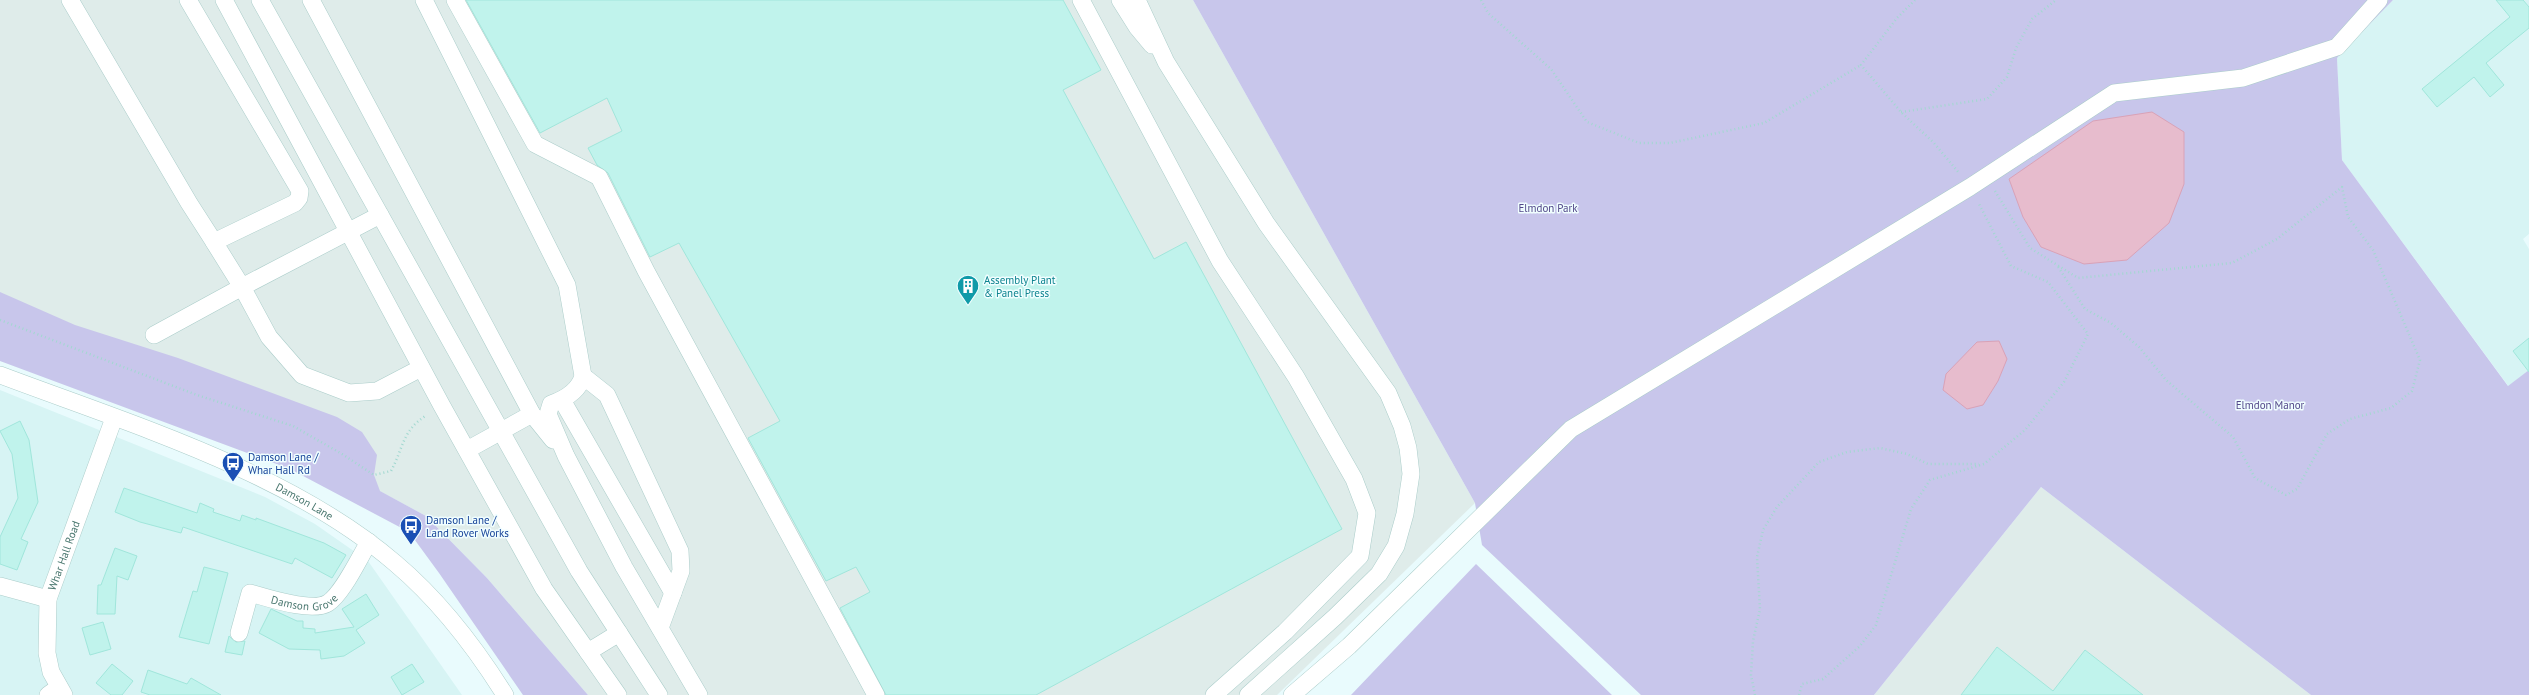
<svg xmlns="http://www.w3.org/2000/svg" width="2529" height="695" viewBox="0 0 2529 695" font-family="'PT Sans',sans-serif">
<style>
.residential{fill:#d7f4f4}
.industrial{fill:#dfecea}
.green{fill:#c8c6eb}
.water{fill:#e7bccd;stroke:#d9a2b7}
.building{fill:#c0f3ec;stroke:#a0e6db}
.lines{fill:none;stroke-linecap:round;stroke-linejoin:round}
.minor-casing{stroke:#abcdca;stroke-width:18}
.path{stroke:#a2d8d0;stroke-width:2.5;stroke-dasharray:1 3;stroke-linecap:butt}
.minor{stroke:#fff;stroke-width:17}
.labels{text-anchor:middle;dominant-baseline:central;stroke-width:3;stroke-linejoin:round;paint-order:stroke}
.park-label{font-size:11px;fill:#53488a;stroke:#f0feff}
.culture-label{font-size:11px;fill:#0d838f;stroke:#f0feff;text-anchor:start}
.transit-label{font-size:11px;fill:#164399;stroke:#f0feff;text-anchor:start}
.street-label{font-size:11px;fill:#4b7870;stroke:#f0feff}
</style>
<rect width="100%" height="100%" fill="#e9fbfd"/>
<path class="residential" d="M2393,0H2529V234L2523,239L2529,249V414L2342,160L2337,58Z
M0,390L265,497L315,524L368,561L462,695H0Z"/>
<path class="industrial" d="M0,0H1193L1475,503L1277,695H588L487,578L426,516L279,437L0,342Z
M2041,487L2311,695H1874Z"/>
<path class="green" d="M1193,0H2393L2337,58L2342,160L2508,386L2529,370V695H2311L2041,487L1874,695H1641L1482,545L1475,503Z
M0,292L75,325L178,358L337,417L362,432L377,455L374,475L380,491L426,516L487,578L588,695H523L439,573L409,532L290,469L0,361Z
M1476,564L1612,695H1351Z"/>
<path class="water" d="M2152,112L2184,132V184L2169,223L2127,260L2084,264L2041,247L2023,217L2009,179L2093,121Z
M1999,341L2007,359L1998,381L1983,405L1967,409L1943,390L1946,374L1977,342Z"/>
<path class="building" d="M466,0H1063L1101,70L1063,90L1154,259L1186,242L1342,529L1036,695H886L840,608L870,592L856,567L826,581L748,438L780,421L679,243L650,257L608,173L597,165L588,148L622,131L607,98L540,133Z
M2496,0H2523L2529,7V28L2486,63L2504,85L2490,97L2474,77L2437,107L2422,89L2510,17Z
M2529,338V372L2513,351Z
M20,421L29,440L38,502L21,539L28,542L17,570L0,564V537L18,498L12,454L0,431Z
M124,488L197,513L200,503L214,509L213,512L240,521L242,515L256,520V518L324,543L346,555L332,578L295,558L292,564L183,527L181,533L140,522L115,512Z
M115,548L137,556L128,580L117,576L115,614H97L98,585H101Z
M204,567L228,573L209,644L179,637L193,591L197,592Z
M366,594L379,615L356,630L365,643L344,656L321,659L320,650L289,649L259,633L271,609L297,621H303V628L315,629V633L354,627L342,609Z
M103,622L111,649L90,655L82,628Z
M229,636L236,642L245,641L242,655L225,652Z
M1997,647L2053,691L2085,650L2143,695H1961Z
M112,664L133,681L122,695H111L96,683Z
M412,664L424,682L402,695L391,677Z
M148,670L187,684L191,678L221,695H150L141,692Z"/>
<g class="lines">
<g class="minor-casing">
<g id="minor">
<path d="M70,0L189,203L214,242L295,203L299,198L300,191L188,0"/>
<path d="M224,0L442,406L544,589L618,695"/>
<path d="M260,0L579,571L659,695"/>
<path d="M311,0L532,414L553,440"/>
<path d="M424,0L567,285L583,376C579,391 565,399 551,404L548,414L566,456L624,567L699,695"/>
<path d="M455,0L535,144L599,177L646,271L876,695"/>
<path d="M1081,0L1220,261L1296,377L1354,479L1367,513L1360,556L1285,632L1214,695"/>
<path d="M1120,0L1137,27L1152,45"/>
<path d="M1137,0L1166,62L1266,223L1388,393L1402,426L1408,448L1411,474L1405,514L1396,546L1379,574L1335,617L1248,695"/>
<path d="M214,242L242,287L380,215"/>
<path d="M154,335L242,287L269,337L302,375L349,393L377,391L421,368"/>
<path id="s1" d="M0,375C130,424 289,472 395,563C439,600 475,647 505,695"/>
<path d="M583,376L607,395L680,551L681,571L660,628"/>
<path d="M562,400L673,593"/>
<path d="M467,450L532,414"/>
<path d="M0,586L48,599"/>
<path id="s2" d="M239,633L250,593C268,598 312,613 328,603C343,593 359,558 369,542"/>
<path d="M588,652L619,633"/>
<path d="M48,695L59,687"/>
<path id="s3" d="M64,695L51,672L47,653L48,599L114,418"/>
<path d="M1292,695L1349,646L1571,429L1970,187L2114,93L2243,78L2337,47L2379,0"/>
</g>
</g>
<path class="path" d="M1481,0L1488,13L1551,69L1587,122L1639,143H1670L1764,123L1861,65
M1915,0L1897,18L1861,65L1901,112L1934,143L1959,173
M1901,112L1987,99L2007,77L2016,48L2032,19L2056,0
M1995,191L2030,248L2078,278L2232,263L2277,239L2342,187L2348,217L2373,250L2420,360L2412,391L2391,408L2350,419L2327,434L2297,489L2286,495L2255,478L2233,437L2166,380L2139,347L2111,323L2085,309L2057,265
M0,320L197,395L293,426L342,454L374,475L391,471C404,447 402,430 427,415
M1755,695L1751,675L1753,641L1760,609L1757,557L1763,530L1777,507L1819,462L1847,452L1880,448L1907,454L1928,464H1979
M1799,695L1802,684L1823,679L1860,646L1876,625L1911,509L1930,480L1984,464L2025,430L2064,382L2088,334L2048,282L2011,266L1978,202"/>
<use href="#minor" class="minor"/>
</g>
<defs>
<g id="building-pin" transform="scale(1.15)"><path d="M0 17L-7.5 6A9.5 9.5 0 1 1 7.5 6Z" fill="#0f9aa8" stroke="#f0feff"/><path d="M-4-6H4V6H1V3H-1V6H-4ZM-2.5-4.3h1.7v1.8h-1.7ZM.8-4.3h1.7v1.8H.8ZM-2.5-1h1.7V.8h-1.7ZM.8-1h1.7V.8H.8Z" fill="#fff"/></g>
<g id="bus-pin" transform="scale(1.15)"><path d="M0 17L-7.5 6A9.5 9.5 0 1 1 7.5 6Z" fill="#1a4fb4" stroke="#f0feff"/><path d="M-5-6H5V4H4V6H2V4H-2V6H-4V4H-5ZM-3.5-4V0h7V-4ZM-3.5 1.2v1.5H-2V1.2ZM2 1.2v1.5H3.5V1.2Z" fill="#fff"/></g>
</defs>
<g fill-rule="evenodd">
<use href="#building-pin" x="968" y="286"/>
<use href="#bus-pin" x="233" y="463"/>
<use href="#bus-pin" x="411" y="526"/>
</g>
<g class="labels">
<g class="park-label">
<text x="1548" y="208">Elmdon Park</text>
<text x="2270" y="405">Elmdon Manor</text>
</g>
<g class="culture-label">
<text x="984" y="280">Assembly Plant<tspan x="984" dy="13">&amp; Panel Press</tspan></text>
</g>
<g class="transit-label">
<text x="248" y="457">Damson Lane /<tspan x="248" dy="13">Whar Hall Rd</tspan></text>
<text x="426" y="520">Damson Lane /<tspan x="426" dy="13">Land Rover Works</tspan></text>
</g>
<g class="street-label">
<text stroke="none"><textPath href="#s1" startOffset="330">Damson Lane</textPath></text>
<text stroke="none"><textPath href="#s3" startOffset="146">Whar Hall Road</textPath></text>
<text stroke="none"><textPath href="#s2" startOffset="98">Damson Grove</textPath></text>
</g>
</g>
</svg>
